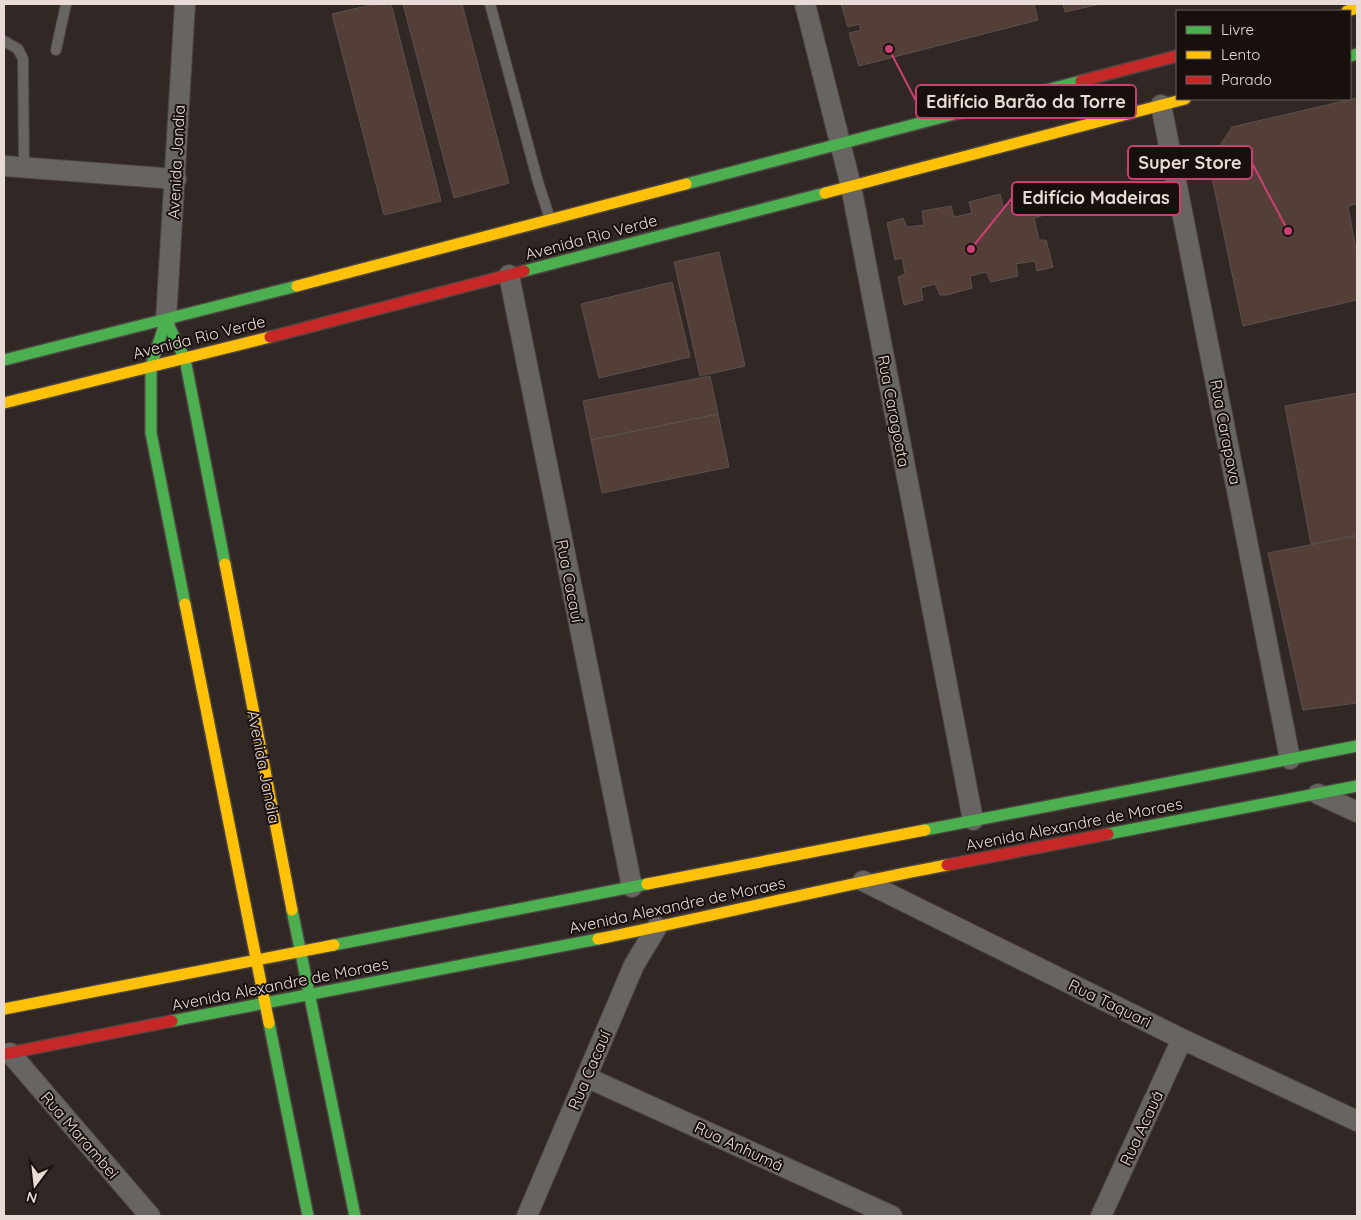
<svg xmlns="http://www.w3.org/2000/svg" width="1361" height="1220" viewBox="0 0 1361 1220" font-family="Quicksand,sans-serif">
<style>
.building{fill:#533e38;stroke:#5a514e}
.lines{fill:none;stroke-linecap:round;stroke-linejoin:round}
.lane-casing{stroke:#4d4542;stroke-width:12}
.street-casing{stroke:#4d4542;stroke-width:22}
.fast-casing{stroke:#4d4542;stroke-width:14}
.slow-casing{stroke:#4d4542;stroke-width:14}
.jam-casing{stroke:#4d4542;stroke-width:14}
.lane{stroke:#676462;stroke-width:10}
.street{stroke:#676462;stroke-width:20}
.fast{stroke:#4caf50;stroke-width:11}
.slow{stroke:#ffc107;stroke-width:11}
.jam{stroke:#c62828;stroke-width:11}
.labels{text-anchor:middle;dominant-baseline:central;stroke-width:4;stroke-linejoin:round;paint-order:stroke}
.street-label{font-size:16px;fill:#e8dad7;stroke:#18100d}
.leader{fill:none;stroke:#ca3f74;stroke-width:2}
.callout-dot{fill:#ca3f74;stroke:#18100d;stroke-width:2}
.callout{fill:#18100d;stroke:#ca3f74;stroke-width:2}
.callout-label{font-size:18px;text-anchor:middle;font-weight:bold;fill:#e8dad7}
</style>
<rect width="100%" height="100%" fill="#312825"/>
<path class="building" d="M375,4H391L441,201L384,215L332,14Z
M403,4H462L509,183L454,198Z
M841,4H1034L1038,20L859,66L849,33L861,30L859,24L848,27Z
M1063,4H1100L1065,12Z
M1357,98V204L1348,206L1357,255V300L1243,326L1209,163L1232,127Z
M1033,187L1041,216L1034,218L1039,240H1046L1053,267L1037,271L1035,261L1016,264L1018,276L991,282L986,272L970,276L972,288L947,295H940L935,284L921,288L923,300L904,305L898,277L905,274L902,258L895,260L887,223L903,218L907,227L924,225L922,211L951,206L954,217L972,213L969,202L1000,194L1003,206L1020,202L1017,188Z
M719,252L745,366L700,376L674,262Z
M672,282L690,357L599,378L581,304Z
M710,376L718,414L591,440L583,401Z
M1357,393V535L1311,544L1285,406Z
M718,414L729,467L602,493L591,440Z
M1357,536V703L1303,710L1268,553Z"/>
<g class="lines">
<g class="lane-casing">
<path id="lane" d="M490,4L538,182L550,219
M4,41L18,49L23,59L24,168
M56,50L66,4"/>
</g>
<g class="street-casing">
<path id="street" d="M805,4L851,186L973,820
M1161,105L1290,759
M4,166L176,179
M509,275L632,887
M166,320L185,4
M1318,794L1357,812
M863,881L1182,1039L1357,1121
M10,1053L150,1216
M586,1077L892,1216
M527,1216L634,965L657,927
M1101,1216L1182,1039"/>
</g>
<g class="fast-casing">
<path id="fast" d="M1350,56L1357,54
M686,184L1081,81
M524,271L825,193
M166,320L185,359L225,564
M166,320L151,366V433L185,604
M4,360L297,286
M925,830L1357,746
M1108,834L1357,786
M292,910L355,1216
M334,945L647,884
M172,1021L598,939
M269,1023L308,1216"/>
</g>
<g class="slow-casing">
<path id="slow" d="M1347,11L1357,8
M825,193L1185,99
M297,286L686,184
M4,403L270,337
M225,564L292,910
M185,604L269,1023
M647,884L925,830
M598,939C715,916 830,887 947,865
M4,1009L334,945"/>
</g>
<g class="jam-casing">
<path id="jam" d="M1081,81L1177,56
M270,337L524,271
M947,865L1108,834
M4,1054L172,1021"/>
</g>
<use href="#lane" class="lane"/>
<use href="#street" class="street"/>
<use href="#fast" class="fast"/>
<use href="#slow" class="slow"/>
<use href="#jam" class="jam"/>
</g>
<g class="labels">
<g class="street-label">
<text transform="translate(176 162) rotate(-87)">Avenida Jandia</text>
<text transform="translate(591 237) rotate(-15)">Avenida Rio Verde</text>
<text transform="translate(199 337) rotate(-14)">Avenida Rio Verde</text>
<text transform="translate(894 411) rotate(79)">Rua Caragoata</text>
<text transform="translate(1226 432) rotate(79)">Rua Carapava</text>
<text transform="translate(570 581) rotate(79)">Rua Cacauí</text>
<text transform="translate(264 767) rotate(79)">Avenida Jandia</text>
<text transform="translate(1074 824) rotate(-11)">Avenida Alexandre de Moraes</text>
<text transform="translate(677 905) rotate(-12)">Avenida Alexandre de Moraes</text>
<text transform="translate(280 984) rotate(-11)">Avenida Alexandre de Moraes</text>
<text transform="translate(1110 1003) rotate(26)">Rua Taquari</text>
<text transform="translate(589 1070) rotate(-67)">Rua Cacauí</text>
<text transform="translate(1141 1128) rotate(-65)">Rua Acauá</text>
<text transform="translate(80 1135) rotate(49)">Rua Marambei</text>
<text transform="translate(739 1146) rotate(25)">Rua Anhumá</text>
</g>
</g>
<path class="leader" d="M889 49L916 101M1288 231L1252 163M971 249L1012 198"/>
<g class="callout-dot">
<circle cx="889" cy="49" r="5"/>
<circle cx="1288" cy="231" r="5"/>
<circle cx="971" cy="249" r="5"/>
</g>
<g class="callout">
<rect x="916" y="85" width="220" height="33" rx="5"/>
<rect x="1128" y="146" width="124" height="33" rx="5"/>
<rect x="1012" y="182" width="168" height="33" rx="5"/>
</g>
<g class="callout-label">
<text x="1026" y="108">Edifício Barão da Torre</text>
<text x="1190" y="169">Super Store</text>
<text x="1096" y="204">Edifício Madeiras</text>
</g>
<rect width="1361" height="1220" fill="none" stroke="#e8dad7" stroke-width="10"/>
<rect x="1176" y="10" width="175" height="90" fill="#18100d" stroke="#6b615e"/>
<rect x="1186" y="26" width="25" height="8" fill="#4caf50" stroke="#6b615e"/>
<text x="1221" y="35" font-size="15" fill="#e8dad7">Livre</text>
<rect x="1186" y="51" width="25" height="8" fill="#ffc107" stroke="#6b615e"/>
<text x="1221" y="60" font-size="15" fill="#e8dad7">Lento</text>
<rect x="1186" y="76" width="25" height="8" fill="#c62828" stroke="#6b615e"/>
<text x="1221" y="85" font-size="15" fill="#e8dad7">Parado</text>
<g transform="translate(35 1185) rotate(195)" stroke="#18100d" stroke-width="4" paint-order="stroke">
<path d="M0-4L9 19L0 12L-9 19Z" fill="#e8dad7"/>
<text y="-8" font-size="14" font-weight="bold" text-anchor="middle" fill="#e8dad7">N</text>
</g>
</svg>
